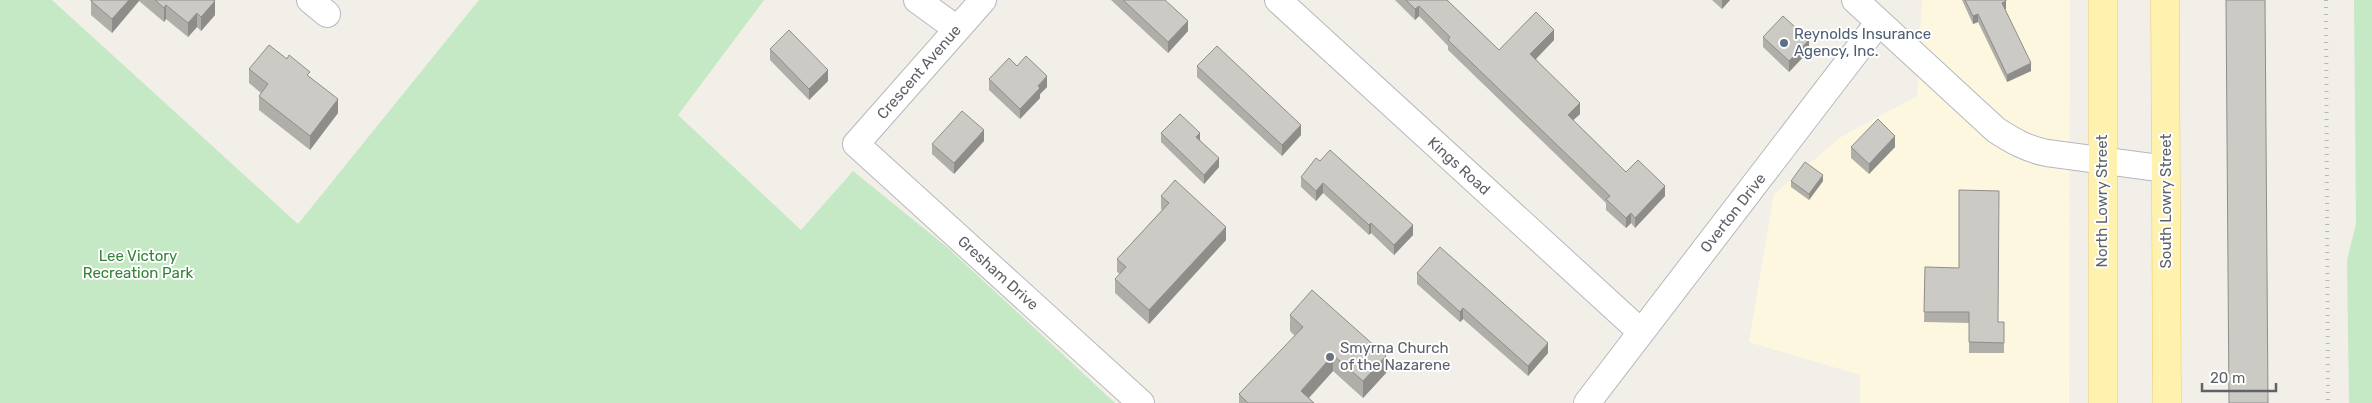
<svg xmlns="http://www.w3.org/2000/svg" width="2372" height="403" viewBox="0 0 2372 403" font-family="Rubik,sans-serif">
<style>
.commercial{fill:#fef7e0}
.green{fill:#c5e8c5}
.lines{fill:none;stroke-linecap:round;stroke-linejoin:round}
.street-casing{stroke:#b5b8bc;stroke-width:28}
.primary-casing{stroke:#f2c960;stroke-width:29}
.street{stroke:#fff;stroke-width:26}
.primary{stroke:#fff2af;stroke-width:28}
.rail{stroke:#b6b7b8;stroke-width:4;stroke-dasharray:1 6;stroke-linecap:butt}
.wall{fill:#afaea9}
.shaded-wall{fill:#8f8d8a}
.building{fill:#cccac5;stroke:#8f8d8a}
.service-dot{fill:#5c6f8a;stroke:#fff;stroke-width:2}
.worship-dot{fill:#6b7280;stroke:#fff;stroke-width:2}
.labels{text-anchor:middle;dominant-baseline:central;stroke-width:4;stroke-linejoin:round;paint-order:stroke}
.service-label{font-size:15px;fill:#4e5e75;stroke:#fff;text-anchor:start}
.street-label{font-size:15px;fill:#5f6368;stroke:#fff}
.park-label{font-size:15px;fill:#348238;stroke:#fff}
.worship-label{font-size:15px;fill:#5b616d;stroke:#fff;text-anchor:start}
</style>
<rect width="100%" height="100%" fill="#f1efe8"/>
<path class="commercial" d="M1922,0H2070L2069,403H1860V375L1749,342L1774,194L1841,137L1917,96Z"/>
<path class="green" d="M0,0H52L298,224L479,0H764L678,115L801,230L853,171L948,248L1115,403H0Z
M2354,0H2372V403H2349L2347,260L2356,224Z"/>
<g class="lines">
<g class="street-casing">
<path id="street" d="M310,0L327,14
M917,0L957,29
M983,0L856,144L1141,403
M1278,0L1641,332
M1855,0L1996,130C2013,141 2027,149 2047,153L2166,169
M1587,403L1879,22"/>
</g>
<g class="primary-casing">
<path id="primary" d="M2165,0L2167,403
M2103,403V0"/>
</g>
<use href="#street" class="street"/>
<use href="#primary" class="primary"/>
<path class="rail" d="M2326,0L2328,403"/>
</g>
<path class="wall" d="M91,0H214L215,15L201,31L197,27L188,37L166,19L164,22L139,1L112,33L91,15Z
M1111,0H1165L1188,31L1168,53Z
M1395,0H1447L1499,50L1554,40L1536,59L1580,114L1573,120L1626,172L1665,196L1635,228L1631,223L1626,228L1606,210V203L1448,50V46L1419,16L1415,20Z
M1712,0H1730L1722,9Z
M1962,0H2006V9H2005L2031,71L2007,82L1978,22L1973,24Z
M1763,37L1809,51L1789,72L1763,47Z
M770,49L828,81L809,100L770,60Z
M1017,66L1047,87L1040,94V98L1020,119L989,90V79Z
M1197,66L1301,135L1282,156L1197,77Z
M249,69L310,77L338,113L310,150L259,110V96L261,93L249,83Z
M1161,133L1200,140L1219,167L1204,184L1161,142Z
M984,141L954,174L932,154V144Z
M1851,147H1895L1869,174L1851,158Z
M1320,161L1413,235L1394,255L1371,233L1369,235L1323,193L1316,201L1301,187V177Z
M1791,181H1823L1809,200L1791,187Z
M1161,196L1226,240L1149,324L1115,293V279L1120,274L1117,272V259L1162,210L1161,209Z
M1925,267L1998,322H2004V353H1969V323L1924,322Z
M1417,273L1548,353L1528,376L1463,319L1460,322L1417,284Z
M1290,315L1386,373L1363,398L1333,371L1309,398L1314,403H1239V394L1295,336L1290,331Z"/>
<path class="shaded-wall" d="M129,0H139V1L112,33V19Z
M1722,0H1730L1722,9Z
M215,1V15L201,31V17Z
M2006,1V9L2002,10V3Z
M166,5V19L164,22V8Z
M1419,6V16L1415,20V9Z
M197,13V27L188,37V23Z
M1978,14V22L1973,24V16Z
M1188,21V31L1168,53V42Z
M1554,30V40L1530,65V54Z
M1809,40V51L1789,72V61Z
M2031,63V71L2007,82V75Z
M828,70V81L809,100V89Z
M1047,76V87L1040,94V98L1020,119V109L1038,86Z
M338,99V113L310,150V136Z
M1580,103V114L1568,125V115Z
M1301,125V135L1282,156V145Z
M984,130V141L954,174V163Z
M1200,133V142L1196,137Z
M1895,136V147L1869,174V164Z
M1219,158V167L1204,184V175Z
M1823,175V181L1809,200V194Z
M1323,183V193L1316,201V191Z
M1665,186V196L1635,228V218Z
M1631,213V223L1626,228V218Z
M1371,223V233L1369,235V225Z
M1413,225V235L1394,255V245Z
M1226,227V240L1149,324V310Z
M1463,308V319L1460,322V312Z
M1548,343V353L1528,376V366Z
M1333,355V371L1304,403L1301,391Z
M1386,356V373L1363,398V381Z"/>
<path class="building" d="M91,0H129L112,19L91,1Z
M155,0H214L215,1L201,17L197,13L188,23L166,5L164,8Z
M1123,0H1165L1188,21L1168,42Z
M1406,0H1447L1499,50L1536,12L1554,30L1530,54L1580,103L1568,115L1626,172L1638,160L1665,186L1635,218L1631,213L1626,218L1606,199L1610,196L1448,40L1450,37L1419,6L1415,9Z
M1965,0H2006V1L2002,3L2031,63L2007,75L1978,14L1973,16Z
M2226,0H2265L2268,403H2229Z
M1783,16L1809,40L1789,61L1763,37Z
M789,30L828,70L809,89L770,49Z
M269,45L287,59L289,55L310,72L307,75L338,99L310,136L259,96L268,84L249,69Z
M1217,46L1301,125L1282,145L1197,66Z
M1026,56L1047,76L1038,86L1040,88L1020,109L989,79L1009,58L1017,66Z
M962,111L984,130L954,163L932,144Z
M1180,114L1200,133L1196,137L1219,158L1204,175L1161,133Z
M1878,119L1895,136L1869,164L1851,147Z
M1330,150L1413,225L1394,245L1371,223L1369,225L1323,183L1316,191L1301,177L1316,158L1320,161Z
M1805,162L1823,175L1809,194L1791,181Z
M1175,180L1226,227L1149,310L1115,279L1126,267L1117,259L1169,203L1161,196Z
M1959,190L1999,191L1998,322H2004V343L1969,342V312H1924L1925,267L1959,268Z
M1440,247L1548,343L1528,366L1463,308L1460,312L1417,273Z
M1312,290L1386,356L1363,381L1333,355L1301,391L1314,403H1248L1239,394L1303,327L1290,315Z"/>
<circle class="service-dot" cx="1784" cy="43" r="5"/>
<circle class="worship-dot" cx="1330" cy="357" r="5"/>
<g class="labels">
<g class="service-label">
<text x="1794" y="34">Reynolds Insurance<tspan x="1794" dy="17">Agency, Inc.</tspan></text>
</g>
<g class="street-label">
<text transform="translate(919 72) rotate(-49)">Crescent Avenue</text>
<text transform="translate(1459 166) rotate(42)">Kings Road</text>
<text transform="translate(2102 201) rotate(-90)">North Lowry Street</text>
<text transform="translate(2166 201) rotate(-90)">South Lowry Street</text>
<text transform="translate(1733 213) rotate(-52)">Overton Drive</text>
<text transform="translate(998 273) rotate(42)">Gresham Drive</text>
</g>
<g class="park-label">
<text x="138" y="256">Lee Victory<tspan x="138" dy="17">Recreation Park</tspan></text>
</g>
<g class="worship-label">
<text x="1340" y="348">Smyrna Church<tspan x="1340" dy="17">of the Nazarene</tspan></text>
</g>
</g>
<path d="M2202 383v8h74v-8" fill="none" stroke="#5f6368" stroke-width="2.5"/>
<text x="2210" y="383" font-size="15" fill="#5f6368" stroke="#ffffff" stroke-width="4" paint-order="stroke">20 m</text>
</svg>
